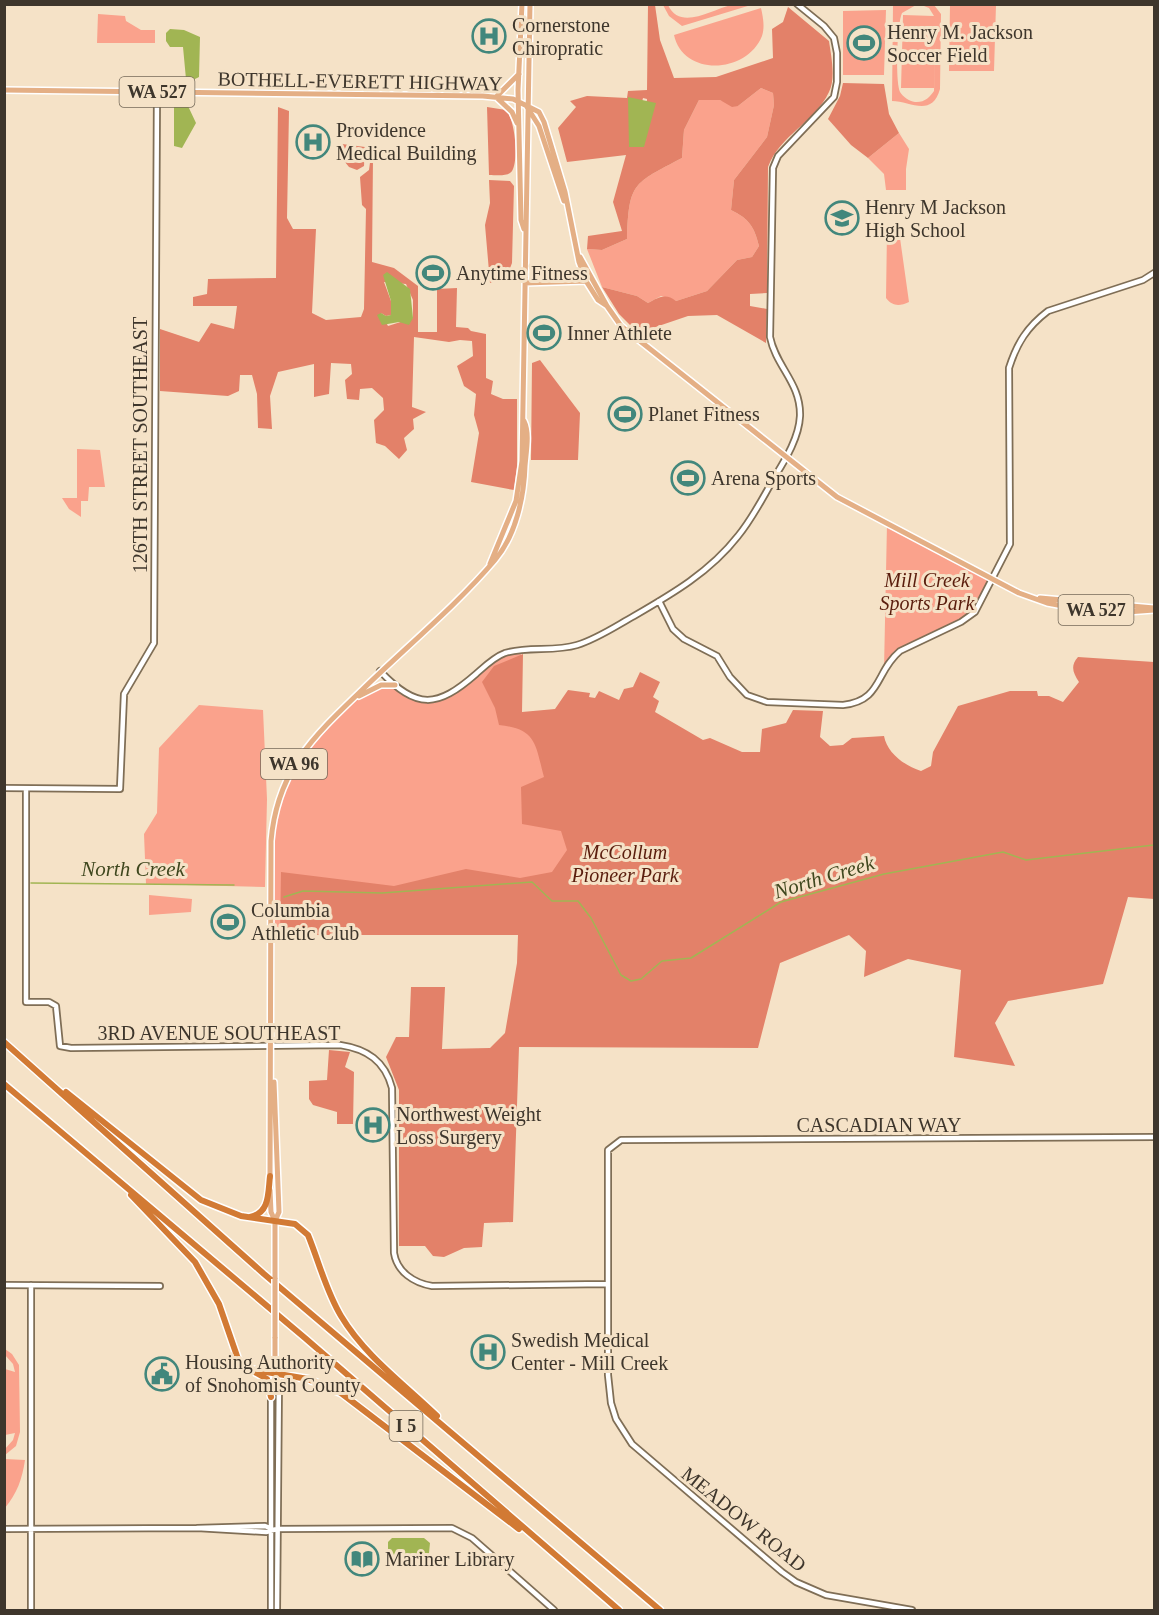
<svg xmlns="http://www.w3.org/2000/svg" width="1159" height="1615" viewBox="0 0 1159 1615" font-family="'Times New Roman',serif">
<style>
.green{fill:#faa28c}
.forest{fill:#e38169;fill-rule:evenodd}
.water{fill:#a1b553}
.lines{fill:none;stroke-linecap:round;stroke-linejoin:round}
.stream{stroke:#a1b553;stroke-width:1.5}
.secondary-casing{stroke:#7f6e56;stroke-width:8}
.primary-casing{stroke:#fff;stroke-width:8}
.highway-casing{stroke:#fff;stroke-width:9}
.secondary{stroke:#fff;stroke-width:4.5}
.primary{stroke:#e4af85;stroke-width:5}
.highway{stroke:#d27a34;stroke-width:6}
.primary-bridge-casing{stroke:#fff;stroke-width:8;stroke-linecap:butt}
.primary-bridge{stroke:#e4af85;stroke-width:5}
.labels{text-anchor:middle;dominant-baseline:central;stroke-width:6;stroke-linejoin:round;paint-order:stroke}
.shield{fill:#f5e2c7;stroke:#756a5a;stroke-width:1.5}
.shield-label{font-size:18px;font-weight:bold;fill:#3e362c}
.poi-label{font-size:20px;fill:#3e362c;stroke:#f5e2c7;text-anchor:start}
.street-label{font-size:20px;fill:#3e362c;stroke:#f5e2c7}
.park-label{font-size:20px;font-style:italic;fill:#5a1d0d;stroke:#f5e2c7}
.water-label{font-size:21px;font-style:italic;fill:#3f471e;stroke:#f5e2c7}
</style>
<rect width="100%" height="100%" fill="#f5e2c7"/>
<path class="green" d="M663,5H668C680,31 711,10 731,5C738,4 744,4 751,5L682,26L669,16Z
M893,5H916L902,13C897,24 895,81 900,92C903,97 909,101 915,102C924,103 930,97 934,91L936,19L934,88H901L903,15L934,16L929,8L919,4L934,5L941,14L940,89C932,118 910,101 892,101Z
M950,5H996L994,71H949Z
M761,8C763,17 765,27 762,36C747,74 683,77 674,35Z
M886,10L884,75H843V11Z
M98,14L125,16L126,21L141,30H155V43H97Z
M761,88L773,93L774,105L767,137L734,180L731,210C749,219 754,226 759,246L752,257L737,260L707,291L676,301L661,296L648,303L637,296L602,287L587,249L602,250L627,239C629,182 633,184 682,158L684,130L699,100H720L738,106Z
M899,133L909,149L906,169V190H886L884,174L868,158Z
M887,231H899L909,302C900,306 893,307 886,298Z
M77,449L100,450L105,487H89L88,501H81V517L69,509L62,498H77Z
M887,524L991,579L974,611L968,617L896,653L884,669Z
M521,651V716L753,756L519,931L271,934L273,819L299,755L362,690L382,685L396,687L411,697L441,699L494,658Z
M199,705L263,710L267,799L265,887L146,884L144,834L157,813L159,748Z
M149,895L192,899L191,912L149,915Z
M5,1349L12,1354L19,1365L20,1432L16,1446L5,1455V1449L13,1440L15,1433L5,1435V1369L15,1372L13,1364L5,1355Z
M5,1459L25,1460C22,1480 17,1493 5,1508Z"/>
<path class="forest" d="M648,5H655L660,40L674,78L716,77L773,58L772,29L783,22L788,7L829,41C831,55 836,78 829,92C815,122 780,135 768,167L767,293L750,294V306L767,309L766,343L717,315L688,316L638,333L619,314L602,287L637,296L648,303C659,297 666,293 676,301L707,291L737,260L752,257L759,246C754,226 749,219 731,210L734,180L767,137L774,105L773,93L761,88L738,106L732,107L720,100H699L684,130L682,158C633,184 629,182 627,239L602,250L587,249L588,236L622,231L613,202L626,155L567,162L558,128L576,107L570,101L587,96L627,98L628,91L647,90ZM643,98L647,99L643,147H629L630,106L642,102Z
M843,83L884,84L889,114L899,133L868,158L851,145L828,119L840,96Z
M278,107L289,111L287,218L293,229H316L312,313L326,320L361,317L364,309L366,209L362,205L360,177L369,170L371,155L373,157L372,262L394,268L418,286V332H437V289L457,288L456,327L468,328L471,331L486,334V378L493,381L491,394L503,399H517V466L514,490L471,482L479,433L474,415L476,394L464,386L457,366L473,356L472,341L460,340L449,342L414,337L412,407L426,412L413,419L414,429L404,438L407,450L399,459L385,446L376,443L374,420L384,410L383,398L372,388L360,389L359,400L347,399L345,380L352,374L351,364L331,363L329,394L314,397V364L278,372L270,396L272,429L258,428L257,394L252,375H240L239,391L228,396L160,391V329L199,342L211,323L234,329L237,306H193V297L207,294L208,279L276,278ZM384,282L406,284L413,300V318L388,326L381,313L386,316L391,315V301Z
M487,107L506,110C515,119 519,160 512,171C508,177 496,175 489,175Z
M342,144L365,147L364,166L357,170L349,167L340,156Z
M489,180L510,181L514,186L512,263L507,276L490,283L485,225L490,203Z
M540,360L580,413L578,460H531L532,363Z
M523,654L522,712L555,709L568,690L590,693L589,697L595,698L599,691L619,700L624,689L633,687L640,672L660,682L653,697L659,701L655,712L703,740L710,738L742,752H760L762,729L786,723L793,710L823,711L820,737L830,746L843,745L852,738L884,736C887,753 905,766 921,771L931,766L933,752L958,706L1010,691H1037L1038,696H1049L1063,702L1079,682C1073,673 1070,666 1078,657L1154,662V899L1128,897L1103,984L1008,1001L995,1023L1015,1066L954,1057L961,970L908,959L864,977L866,951L849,935L780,963L758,1048L519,1047L513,1222L484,1223L482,1247L464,1248L444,1257L433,1256L425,1246H399V1090L386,1057L396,1037H409L411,987H445L442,1049L490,1048L505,1033L517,963L518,935H280L281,872L394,886L466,869L520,878L552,872L567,850L561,831L522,824L521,787L544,777C535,744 537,729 499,725L495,708L482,682L494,666Z
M329,1050L350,1052L345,1067L354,1072L353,1124H337V1112L313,1105L309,1099V1081L327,1080Z"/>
<path class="water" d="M170,29L184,30L200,37L199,77L193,80L186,79L183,47H170L166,41V33Z
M628,97L656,103L644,147H629Z
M174,103L188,106L196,123L182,148L174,146Z
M387,272L410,289L413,318L409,325L399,322L382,325L377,315L381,313L386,316L391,315V301L383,275Z
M392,1538H424L430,1543L429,1553L423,1558H393L388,1554V1542Z"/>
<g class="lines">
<path class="stream" d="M31,883L234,885
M284,897L303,891L382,893L532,882L552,901H578L591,918L621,975L631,981L641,979L662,961L691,958L781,902L884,874L1003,852L1026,860L1154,845"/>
<g class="secondary-casing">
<path id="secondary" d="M659,601L673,629L684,639L717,656L730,677L747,695L767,702L843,705C882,701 875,672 900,651L961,622L975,612L1010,544L1009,368C1017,343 1027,327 1048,311L1143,280L1154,273
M380,671C417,710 437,708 476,674C485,666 494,657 505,653C528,646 554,652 577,645C597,639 616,626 634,616C672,594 710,572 738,536C752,519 763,498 774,478C785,460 799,438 800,416C801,383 776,367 770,337L773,168L778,156L834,97L837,82V53L834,38L824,26L797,4
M4,788L120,789L124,694L154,643L157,92
M26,789V1002H49L56,1006L60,1046L71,1048L340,1045C367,1049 385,1061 392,1088L394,1253C397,1272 414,1283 432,1286L607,1284
M4,1285L160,1286
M275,1373L279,1377L277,1610
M197,1528L265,1526L272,1529
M4,1529L197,1528L266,1532L277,1529L452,1528L472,1538L554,1610
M31,1610V1285
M271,1610V1397L272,1377L275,1373
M912,1610L826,1595L796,1582L782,1572L632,1444L616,1419L611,1403L608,1375V1150L621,1140L1154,1137"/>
</g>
<g class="primary-casing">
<path id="primary" d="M522,4L518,90L521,220L524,229
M4,90L483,96L513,99L539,112L544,122L565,192L579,262L586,281L598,300L607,306
M496,97L512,112L517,123
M496,97L519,74
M527,107L539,126L564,201
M580,257L607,306L621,326L837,497L1019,593L1047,603L1085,610L1127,612L1154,610
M525,283L586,281
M490,564L516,501L522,461L530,4
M1040,598L1154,608
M359,696L381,685H395
M274,1082L279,1212L275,1221V1279
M270,1178L271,841C277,770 314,736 362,690C406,647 456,606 495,560C516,535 524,497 525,466C526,452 530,433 524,421
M270,1190L271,1212L275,1221
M275,1337V1373"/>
</g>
<g class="highway-casing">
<path id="highway" d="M4,1042L264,1274L660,1610
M4,1084L305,1338L619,1610
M66,1092L201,1200L241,1216L295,1224L308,1235C319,1262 326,1291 341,1316C365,1356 404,1384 437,1416
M131,1195L195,1262L219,1304L238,1359L244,1366L267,1379L271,1397
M250,1217C270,1213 268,1193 270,1176
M249,1369L308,1379L341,1393L519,1529"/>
</g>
<use href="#secondary" class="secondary"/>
<use href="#primary" class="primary"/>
<use href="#highway" class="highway"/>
<g class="primary-bridge-casing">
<path id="primary-bridge" d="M275,1337V1279"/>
</g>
<use href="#primary-bridge" class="primary-bridge"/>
</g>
<defs>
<g id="hospital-ring" transform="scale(1.725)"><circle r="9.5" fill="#f5e2c7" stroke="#42877c" stroke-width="1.5"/><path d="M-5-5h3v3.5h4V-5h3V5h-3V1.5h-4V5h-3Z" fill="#42877c"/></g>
<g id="stadium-ring" transform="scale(1.725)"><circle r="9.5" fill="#f5e2c7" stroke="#42877c" stroke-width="1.5"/><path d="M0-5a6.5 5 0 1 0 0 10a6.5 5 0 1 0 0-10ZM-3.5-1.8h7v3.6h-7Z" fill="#42877c"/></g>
<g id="school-ring" transform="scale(1.725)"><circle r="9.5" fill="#f5e2c7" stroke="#42877c" stroke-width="1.5"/><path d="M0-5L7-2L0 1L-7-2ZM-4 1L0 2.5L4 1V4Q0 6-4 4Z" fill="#42877c"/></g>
<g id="civic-ring" transform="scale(1.725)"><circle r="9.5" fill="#f5e2c7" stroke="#42877c" stroke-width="1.5"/><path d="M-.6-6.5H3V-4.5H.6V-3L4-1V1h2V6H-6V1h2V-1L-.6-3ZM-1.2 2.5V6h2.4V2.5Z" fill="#42877c"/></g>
<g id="library-ring" transform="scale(1.725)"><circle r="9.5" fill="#f5e2c7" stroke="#42877c" stroke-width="1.5"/><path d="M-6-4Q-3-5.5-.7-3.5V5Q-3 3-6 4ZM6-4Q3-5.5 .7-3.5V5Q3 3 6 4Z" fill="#42877c"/></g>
</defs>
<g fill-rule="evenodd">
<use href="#hospital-ring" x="489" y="36"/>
<use href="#stadium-ring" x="864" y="43"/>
<use href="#hospital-ring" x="313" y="142"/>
<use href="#school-ring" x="842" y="218"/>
<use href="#stadium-ring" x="433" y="273"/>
<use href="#stadium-ring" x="544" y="333"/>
<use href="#stadium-ring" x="625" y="414"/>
<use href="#stadium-ring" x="688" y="478"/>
<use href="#stadium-ring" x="228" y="922"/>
<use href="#hospital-ring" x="373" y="1125"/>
<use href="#hospital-ring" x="488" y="1352"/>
<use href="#civic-ring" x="162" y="1374"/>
<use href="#library-ring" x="362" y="1559"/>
</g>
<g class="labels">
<g class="shield">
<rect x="119.5" y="77" width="75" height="30" rx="4.5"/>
<rect x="1058.5" y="595" width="75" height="30" rx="4.5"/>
<rect x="261" y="749" width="66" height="30" rx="4.5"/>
<rect x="389.5" y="1411" width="33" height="30" rx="4.5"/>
</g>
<g class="shield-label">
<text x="157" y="92">WA 527</text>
<text x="1096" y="610">WA 527</text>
<text x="294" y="764">WA 96</text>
<text x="406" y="1426">I 5</text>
</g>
<g class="poi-label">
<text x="512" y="25">Cornerstone<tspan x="512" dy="23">Chiropratic</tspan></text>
<text x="887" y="32">Henry M. Jackson<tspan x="887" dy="23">Soccer Field</tspan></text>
<text x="336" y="130">Providence<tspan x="336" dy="23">Medical Building</tspan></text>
<text x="865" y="207">Henry M Jackson<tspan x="865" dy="23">High School</tspan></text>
<text x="456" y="273">Anytime Fitness</text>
<text x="567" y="333">Inner Athlete</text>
<text x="648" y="414">Planet Fitness</text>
<text x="711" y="478">Arena Sports</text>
<text x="251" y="910">Columbia<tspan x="251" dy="23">Athletic Club</tspan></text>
<text x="396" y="1114">Northwest Weight<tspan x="396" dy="23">Loss Surgery</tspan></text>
<text x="511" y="1340">Swedish Medical<tspan x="511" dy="23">Center - Mill Creek</tspan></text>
<text x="185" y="1362">Housing Authority<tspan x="185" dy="23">of Snohomish County</tspan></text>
<text x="385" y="1559">Mariner Library</text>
</g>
<g class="street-label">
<text transform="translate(360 81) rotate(1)">BOTHELL-EVERETT HIGHWAY</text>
<text transform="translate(140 445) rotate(-90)">126TH STREET SOUTHEAST</text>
<text x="219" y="1033">3RD AVENUE SOUTHEAST</text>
<text x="879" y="1125">CASCADIAN WAY</text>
<text transform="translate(744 1519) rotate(39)">MEADOW ROAD</text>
</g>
<g class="park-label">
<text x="927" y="580">Mill Creek<tspan x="927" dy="23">Sports Park</tspan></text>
<text x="625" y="852">McCollum<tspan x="625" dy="23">Pioneer Park</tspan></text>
</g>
<g class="water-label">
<text x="133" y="869">North Creek</text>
<text transform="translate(824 877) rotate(-17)">North Creek</text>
</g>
</g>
<rect width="1159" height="1615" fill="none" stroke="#3e362c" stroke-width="12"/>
</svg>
